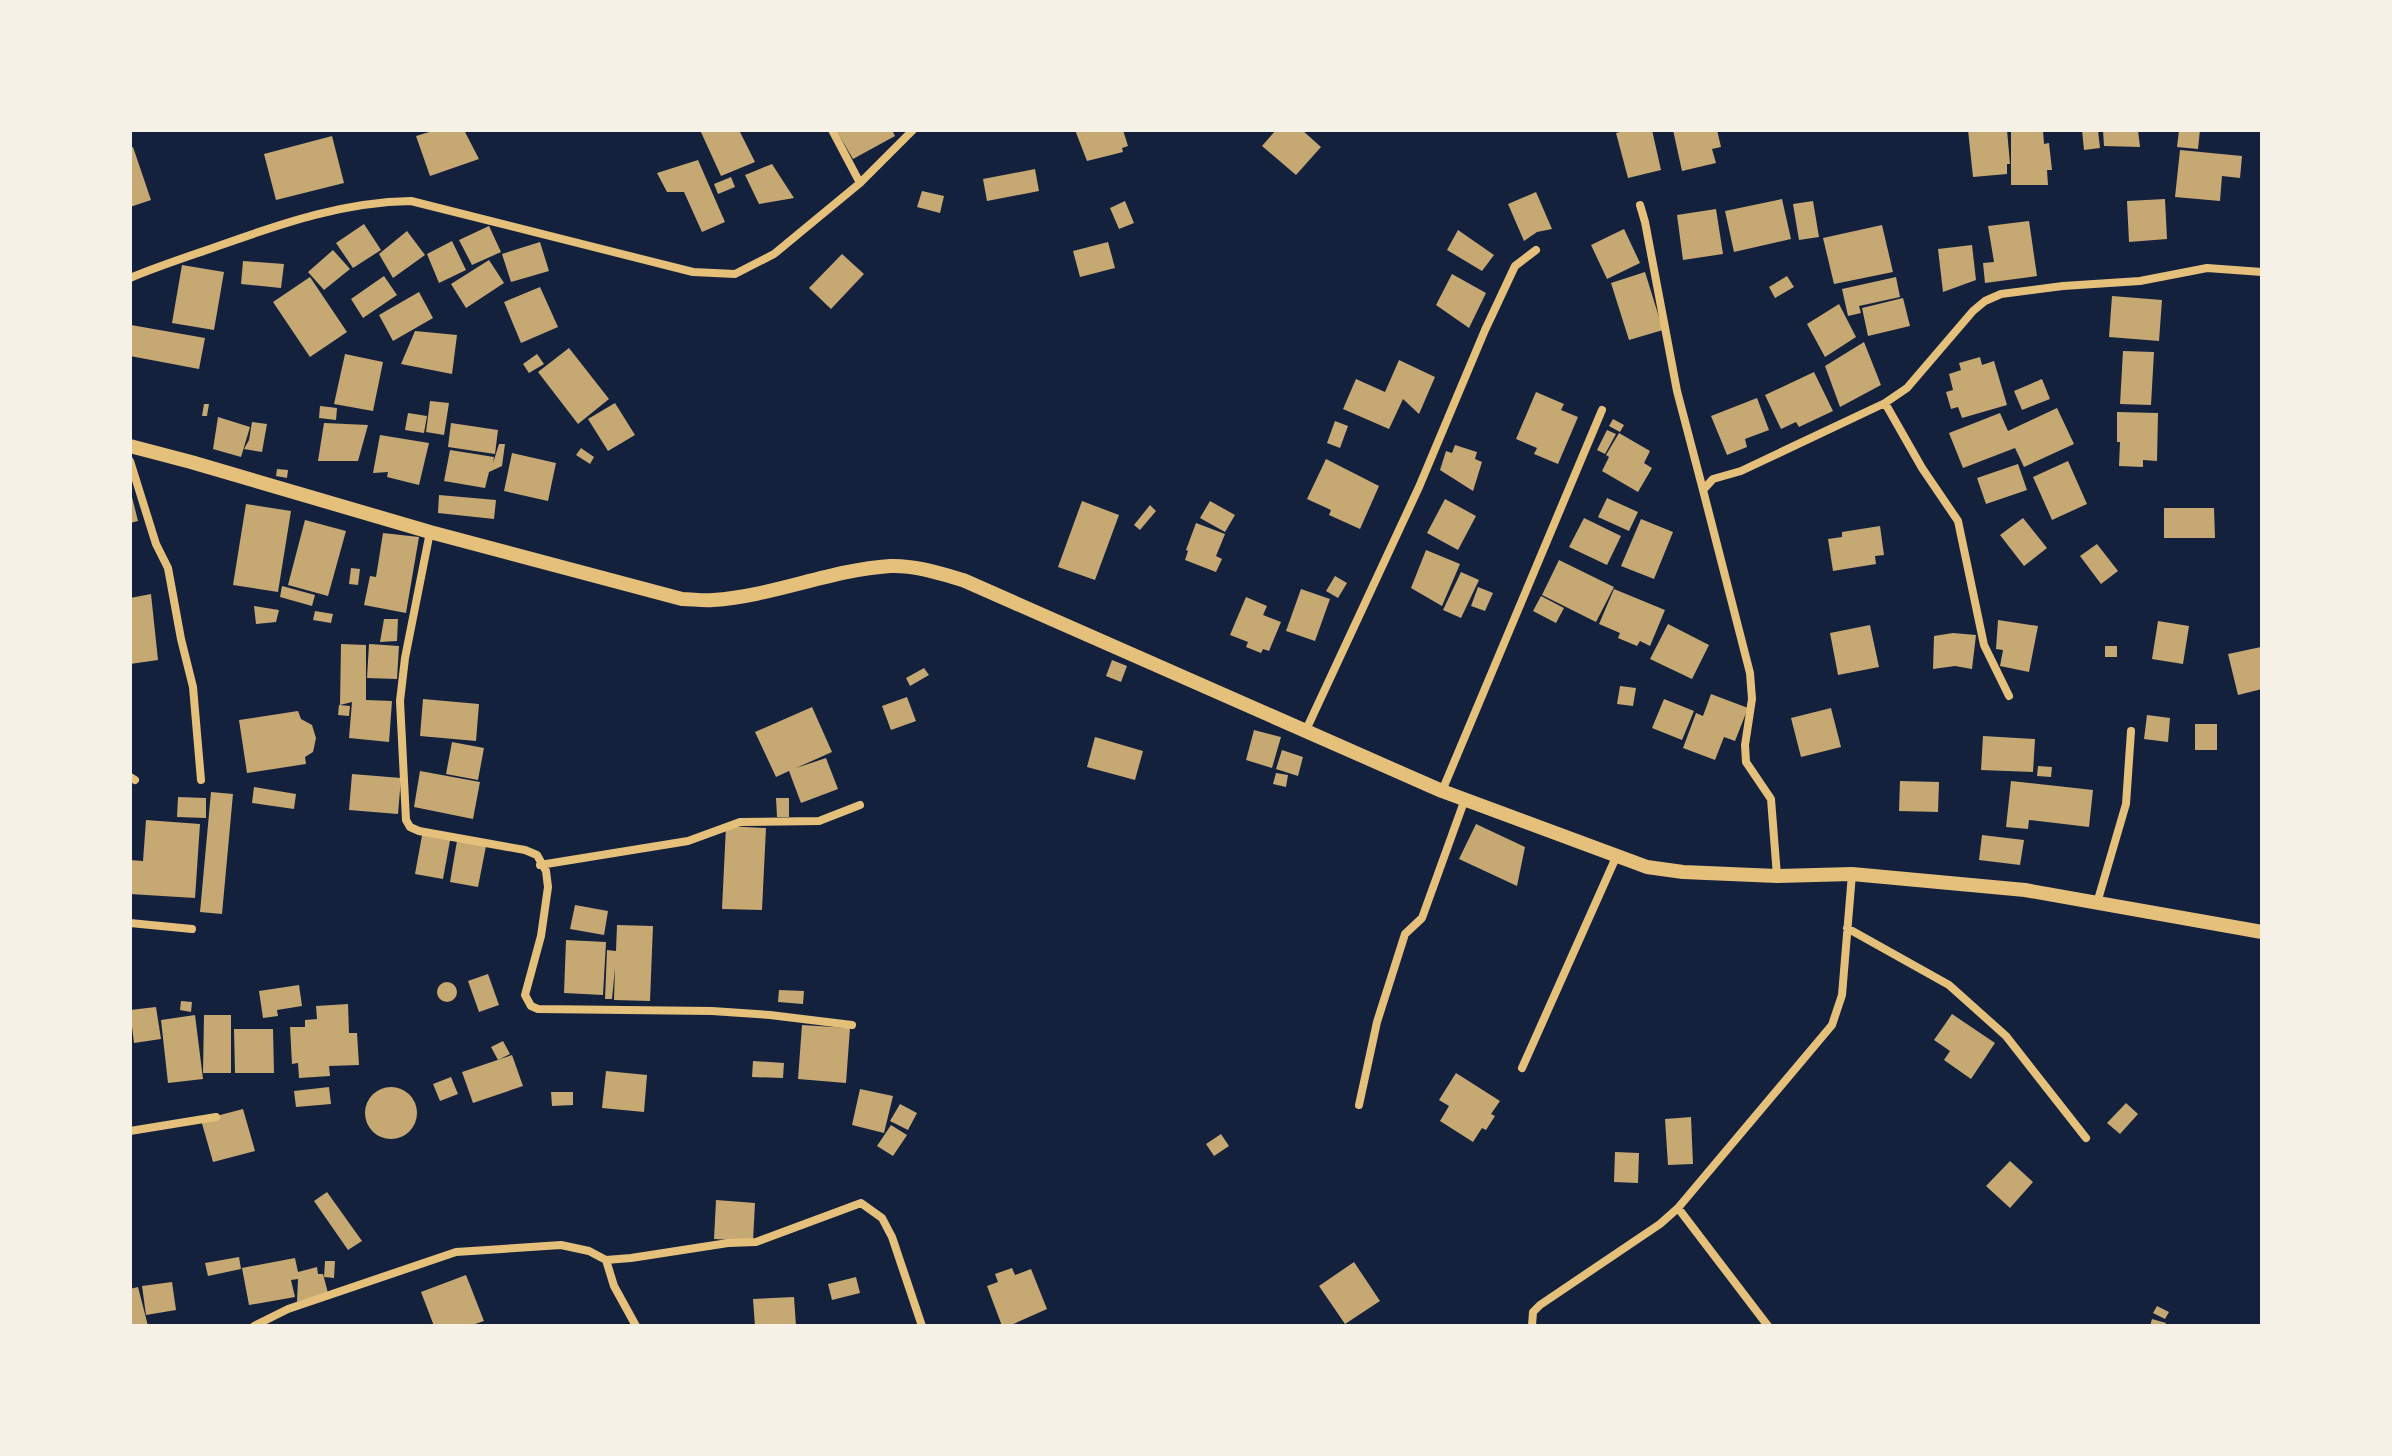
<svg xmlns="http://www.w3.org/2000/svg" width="2392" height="1456" viewBox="0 0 2392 1456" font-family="Cabin,sans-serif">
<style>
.building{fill:#c6a872}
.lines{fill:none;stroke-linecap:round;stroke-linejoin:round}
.minor{stroke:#e5c07b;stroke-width:8}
.tertiary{stroke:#e5c07b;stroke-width:14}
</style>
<rect width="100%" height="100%" fill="#14213d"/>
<path class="building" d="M436,130H464L479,159L430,176L416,136Z
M700,130H739L755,162L721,176Z
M836,130H892L895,136L853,159Z
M1075,130H1123L1128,146L1122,148L1123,152L1087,161Z
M1276,130H1302L1321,147L1296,175L1262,146Z
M1627,130H1652L1661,170L1628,178L1616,133Z
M1673,130H1717L1721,147L1712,149L1716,163L1682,171Z
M1968,130H2007L2010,164H2007V174L1973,177Z
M2011,130H2043L2044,144L2049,143L2052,170H2047L2048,185H2011Z
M2082,130H2098L2100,148L2084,150Z
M2103,130H2138L2140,147L2104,146Z
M2179,130H2200L2198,149L2177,147Z
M332,136L344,183L276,200L264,154Z
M133,147L151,200L130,207V148Z
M2180,150L2242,156L2240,178L2222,176L2220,201L2175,197Z
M698,160L725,222L702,232L684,192H667L657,173Z
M772,164L794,198L759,204L745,175Z
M1035,169L1039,191L987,201L983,179Z
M731,177L735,187L718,194L714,184Z
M922,191L944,196L940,213L917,207Z
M1536,192L1552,229L1537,232L1524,241L1508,204Z
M1782,199L1791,239L1734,252L1725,211Z
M2165,199L2167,239L2129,242L2127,201Z
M1125,201L1134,223L1119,229L1110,208Z
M1813,201L1819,237L1799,240L1793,204Z
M1716,209L1723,254L1683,260L1677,215Z
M2029,221L2037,276L1985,283L1983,263L1994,262L1988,226Z
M364,224L381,250L353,268L336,243Z
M1882,225L1893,272L1834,284L1823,238Z
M489,226L501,252L472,265L459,240Z
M1624,229L1640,263L1607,279L1591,245Z
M1458,230L1494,255L1482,271L1447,250Z
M407,231L425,255L393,278L379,254Z
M452,241L466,270L439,283L427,254Z
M540,242L549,271L511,282L502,254Z
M1108,242L1115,268L1080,277L1073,251Z
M1972,245L1976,280L1943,292L1938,249Z
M333,250L350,269L324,290L308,272Z
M842,254L864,274L831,309L809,288Z
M489,260L504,283L466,308L451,284Z
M243,261L284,264L281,288L241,284Z
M182,265L224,272L214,330L172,323Z
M1645,272L1663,330L1629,340L1611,283Z
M1452,274L1486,293L1469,328L1436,305Z
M384,276L397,295L363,318L351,299Z
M1787,276L1794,287L1775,298L1769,287Z
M310,277L347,332L310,357L273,302Z
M1896,277L1900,297L1859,306L1861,313L1848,316L1842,289Z
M540,287L558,327L521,343L504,302Z
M419,292L433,318L393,341L379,315Z
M2112,296L2162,300L2159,341L2109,337Z
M1903,298L1910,326L1868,336L1862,308Z
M1839,304L1856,337L1825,357L1807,324Z
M131,325L205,338L199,369L130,356Z
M415,331L457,335L452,374L401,364Z
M1864,342L1881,385L1840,407L1825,366Z
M569,348L609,399L578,424L538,372Z
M2123,351L2154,352L2151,405L2120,404Z
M345,354L383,362L373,411L334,404Z
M537,354L544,364L529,373L523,364Z
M1980,357L1982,365L1994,361L2007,405L1962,418L1958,407L1951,409L1946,392L1953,390L1949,374L1961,370L1959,363Z
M1399,360L1435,377L1419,414L1403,399L1389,429L1343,409L1356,379L1385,392Z
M1814,372L1833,411L1799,427L1796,422L1781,429L1765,395Z
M2042,379L2050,399L2022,410L2014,391Z
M1536,392L1564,404L1561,410L1578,417L1558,464L1534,454L1537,448L1516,439Z
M1757,398L1769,430L1745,439L1747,447L1727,455L1711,416Z
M430,401L449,403L444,435L426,432Z
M615,403L635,435L608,451L588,419Z
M204,404H209L207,416H202Z
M320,406L337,408L336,420L319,418Z
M2057,408L2074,444L2024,467L2015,448L1963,468L1949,433L2000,413L2008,431Z
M2117,412L2158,413L2157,461L2143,460V467L2119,466L2120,442H2117Z
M408,413L427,416L424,433L405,430Z
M218,417L250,427L241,457L213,449Z
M1613,419L1624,425L1620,432L1609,426Z
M1335,421L1348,426L1340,448L1327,443Z
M252,422L267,424L262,452L244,449L249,440Z
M324,423L368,425L358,461H318Z
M451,423L498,430L495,454L448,447Z
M1607,430L1616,434L1605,454L1597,450Z
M1619,433L1650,451L1644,463L1652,468L1638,492L1602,471L1609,457L1606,455Z
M380,435L429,443L419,485L387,477L388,472L373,473Z
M499,444H505L502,466L489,472L485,488L444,481L450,450L494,457L493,463Z
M1455,445L1477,452L1475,459L1482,462L1473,491L1440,470L1446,451L1452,453Z
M581,448L594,457L590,464L576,455Z
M512,453L556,463L548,501L504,491Z
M1326,459L1379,486L1360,529L1329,515L1331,510L1307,499Z
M2068,461L2087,504L2052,520L2033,477Z
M2018,464L2027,490L1986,504L1977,478Z
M277,469L288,470L287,478L276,476Z
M130,489L138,521L130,523Z
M439,495L496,500L494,519L438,513Z
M1607,498L1638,512L1629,531L1598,517Z
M1445,499L1476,516L1458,550L1427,533Z
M1082,501L1119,515L1095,580L1058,567Z
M1210,501L1235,515L1225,532L1200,518Z
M246,504L291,511L278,592L233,585Z
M1150,505L1156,511L1140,530L1134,525Z
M2164,508H2214L2215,538H2164Z
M1584,518L1621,536L1607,565L1569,547Z
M2023,518L2047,548L2024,566L2000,535Z
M1641,519L1673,532L1654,579L1621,566Z
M305,520L346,531L328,596L288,585Z
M1196,523L1225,534L1216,556L1222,559L1216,572L1185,560L1188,551L1186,550Z
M1880,526L1884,555L1875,556L1876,564L1833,571L1828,539L1842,537V532Z
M383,533L419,537L406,613L364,605L370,576L376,577Z
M2097,544L2118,571L2101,584L2080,556Z
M1426,550L1460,564L1442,606L1411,588Z
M1559,560L1614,587L1596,622L1542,595Z
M351,568L360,569L358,585L349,584Z
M1461,572L1479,580L1461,618L1443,610Z
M1335,576L1347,583L1338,598L1326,591Z
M282,586L315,595L312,606L280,597Z
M1478,587L1493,593L1485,611L1471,606Z
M1301,589L1330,599L1315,641L1286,631Z
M1614,589L1665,610L1650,646L1640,641L1637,646L1618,638L1620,633L1599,624Z
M151,594L158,660L130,664V598Z
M1541,596L1564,608L1556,623L1533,611Z
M1246,597L1267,606L1263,615L1281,622L1269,651L1263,649L1261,653L1246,647L1248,642L1230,635Z
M254,606L279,610L276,622L256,624Z
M315,611L333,614L331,623L313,620Z
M384,619H398L397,641L380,642Z
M1998,620L2038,626L2029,672L2000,666L2003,650L1996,649Z
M2158,621L2189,626L2183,664L2152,659Z
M1668,624L1709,645L1692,679L1650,659Z
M1870,625L1879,667L1838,675L1830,633Z
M1953,633L1976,635L1972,669L1955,666L1933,669L1934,636Z
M341,644L366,645V700L392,701L389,742L349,738L352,702L340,705Z
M369,644L399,646L397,679L367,678Z
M2105,646H2117V657H2105Z
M2261,647L2262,689L2238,695L2228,654Z
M1112,660L1127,666L1121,682L1106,676Z
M924,668L929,675L910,686L906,678Z
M1620,686L1636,688L1633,706L1617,704Z
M1711,694L1748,708L1735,741L1724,737L1715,760L1683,748L1696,713L1703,716Z
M907,697L916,721L891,730L882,706Z
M423,699L479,704L476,741L420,736Z
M1664,699L1694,711L1682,740L1652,728Z
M339,705L350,706L349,716L338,715Z
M812,707L832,752L796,768L826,758L838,789L801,803L789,771L776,777L755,732Z
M1831,708L1841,747L1801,757L1791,718Z
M298,711L301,719L312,725L316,738L313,752L305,757L306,764L247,773L239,720Z
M2147,715L2170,718L2168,742L2144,739Z
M2195,724H2217V750H2195Z
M1254,730L1281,737L1272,768L1246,760Z
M1983,736L2035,739L2033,772L1981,770Z
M1095,737L1143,751L1135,780L1087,767Z
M452,742L484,748L478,780L446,774Z
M1282,750L1303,757L1298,776L1276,769Z
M2038,766L2052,767L2051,777L2037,776Z
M420,771L480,782L473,819L414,807Z
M1276,773L1288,775L1286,787L1273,784Z
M352,774L401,778L398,814L349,810Z
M1900,781L1939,782L1938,812L1899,811Z
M2011,781L2093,790L2089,827L2029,820L2028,829L2006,827Z
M254,787L296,794L294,809L252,803Z
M211,792L233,794L222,914L200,912Z
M178,797L206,798V818L177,817Z
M776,798H789V817H777Z
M146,820L200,824L195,898L130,894V860L143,861Z
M1476,824L1525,847L1517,886L1459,859Z
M726,826L766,828L762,910L722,909Z
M423,830L451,835L443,879L415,874Z
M458,835L487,841L478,887L450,882Z
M1982,835L2024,840L2020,865L1979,860Z
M575,905L608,911L604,935L570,929Z
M617,925L653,926L650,1001L614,1000L615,968L612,999H605L607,950L616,951Z
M566,940L606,942L603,995L564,993Z
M488,974L499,1005L479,1012L468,981Z
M437 992a10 10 0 1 1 20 0a10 10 0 1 1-20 0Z
M299,985L302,1006L277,1010L278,1016L263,1018L259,991Z
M779,990L804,991L803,1004L778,1002Z
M181,1001L192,1002L191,1012L180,1010Z
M348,1004L349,1033H357L359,1065L329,1066L330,1076L299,1078L298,1063L292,1064L290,1027H305V1020L317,1019L316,1006Z
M156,1007L161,1039L134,1043L130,1010Z
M1952,1014L1995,1043L1971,1079L1944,1060L1950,1051L1934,1040Z
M195,1015L203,1079L168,1083L161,1020Z
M204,1015H231V1073H203Z
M802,1025L850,1028L846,1083L798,1079Z
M234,1029H273L274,1073H235Z
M503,1041L510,1054L498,1060L491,1047Z
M512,1055L523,1086L473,1103L462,1072Z
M753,1061L784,1063L783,1078L752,1077Z
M606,1071L647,1075L644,1112L602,1108Z
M1456,1073L1500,1101L1491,1114L1495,1116L1486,1130L1482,1128L1473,1142L1440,1121L1449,1106L1439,1100Z
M451,1077L458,1094L440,1101L433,1084Z
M365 1113a26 26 0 1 1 52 0a26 26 0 1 1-52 0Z
M329,1087L331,1104L296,1107L294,1091Z
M860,1089L893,1096L884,1133L852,1125Z
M551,1092H573V1105L552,1106Z
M2126,1103L2138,1114L2120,1134L2107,1123Z
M900,1104L917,1113L908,1130L890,1121Z
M243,1109L255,1151L213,1162L201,1120Z
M1691,1117L1693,1164L1668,1165L1665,1119Z
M891,1125L907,1135L893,1156L877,1146Z
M1221,1134L1229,1146L1214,1156L1206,1144Z
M1615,1152L1639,1153L1638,1183L1614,1182Z
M2010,1161L2033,1182L2010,1208L1986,1186Z
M327,1192L362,1241L348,1250L314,1201Z
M716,1200L755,1203L753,1241L714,1239Z
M239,1257L241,1269L208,1276L205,1263Z
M295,1258L298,1272L317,1267L318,1274H323L328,1293L297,1302L298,1279L291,1280L295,1297L249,1305L242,1268Z
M325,1261H335L334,1278L324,1277Z
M1354,1262L1380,1301L1345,1324L1319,1286Z
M1012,1268L1015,1275L1031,1269L1047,1309L1009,1326H1002L987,1286L998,1282L995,1274Z
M466,1275L484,1321L469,1326H434L421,1292Z
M856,1277L860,1293L832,1300L828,1284Z
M172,1282L176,1310L146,1315L142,1286Z
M138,1287L147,1322L148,1326H130V1289Z
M794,1297L796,1326H755L753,1299Z
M2157,1306L2169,1312L2165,1319L2153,1313Z
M2152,1319L2166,1323L2165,1326H2150Z"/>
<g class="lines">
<path class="minor" d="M832,130L860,183
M1640,205L1645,222L1677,391L1703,490
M130,278C161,265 193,255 224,244C286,222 345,202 411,201L693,272L735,274L774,254L860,183L913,130
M1885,403L1922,468L1958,521L1984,645L2009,696
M130,461L156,544L168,568L181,639L193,687L201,780
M430,532L405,658L400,701L406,820L410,827L419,831L525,850L537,855L546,871L548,887L541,936L525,995L531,1006L538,1009L712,1011L770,1015L852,1025
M1306,730L1419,487L1485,330L1515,266L1536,250
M130,777L135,780
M1442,791L1602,410
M540,865L688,841L740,822L819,821L860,805
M1777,876L1771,799L1746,762L1745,745L1752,699L1750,673L1703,490L1713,479L1741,471L1885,403L1907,388L1973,311L1985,301L2001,294L2063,286L2140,281L2207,268L2262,272
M2097,903L2126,804L2131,731
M130,923L192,929
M1847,928L1949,985L2006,1036L2086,1138
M1522,1068L1617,855
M1359,1105L1377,1022L1405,934L1422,918L1465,799
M130,1131L216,1117
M1678,1208L1768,1326
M606,1260L614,1286L636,1326
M254,1326L288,1309L456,1252L561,1245L589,1251L606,1260L631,1258L728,1243L756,1242L861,1203L882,1218L892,1237L922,1326
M1532,1326L1533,1312L1540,1305L1660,1224L1678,1208L1832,1025L1842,995L1852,874"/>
<path class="tertiary" d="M130,446L191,462L430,532L682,599C692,599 703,601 713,600C773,596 830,570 890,566C914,565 939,573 963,580L1442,791L1647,867L1683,872L1777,876L1852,874L2025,890L2262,932"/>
</g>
<rect width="2392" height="1456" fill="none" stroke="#f6f1e7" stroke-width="264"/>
</svg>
